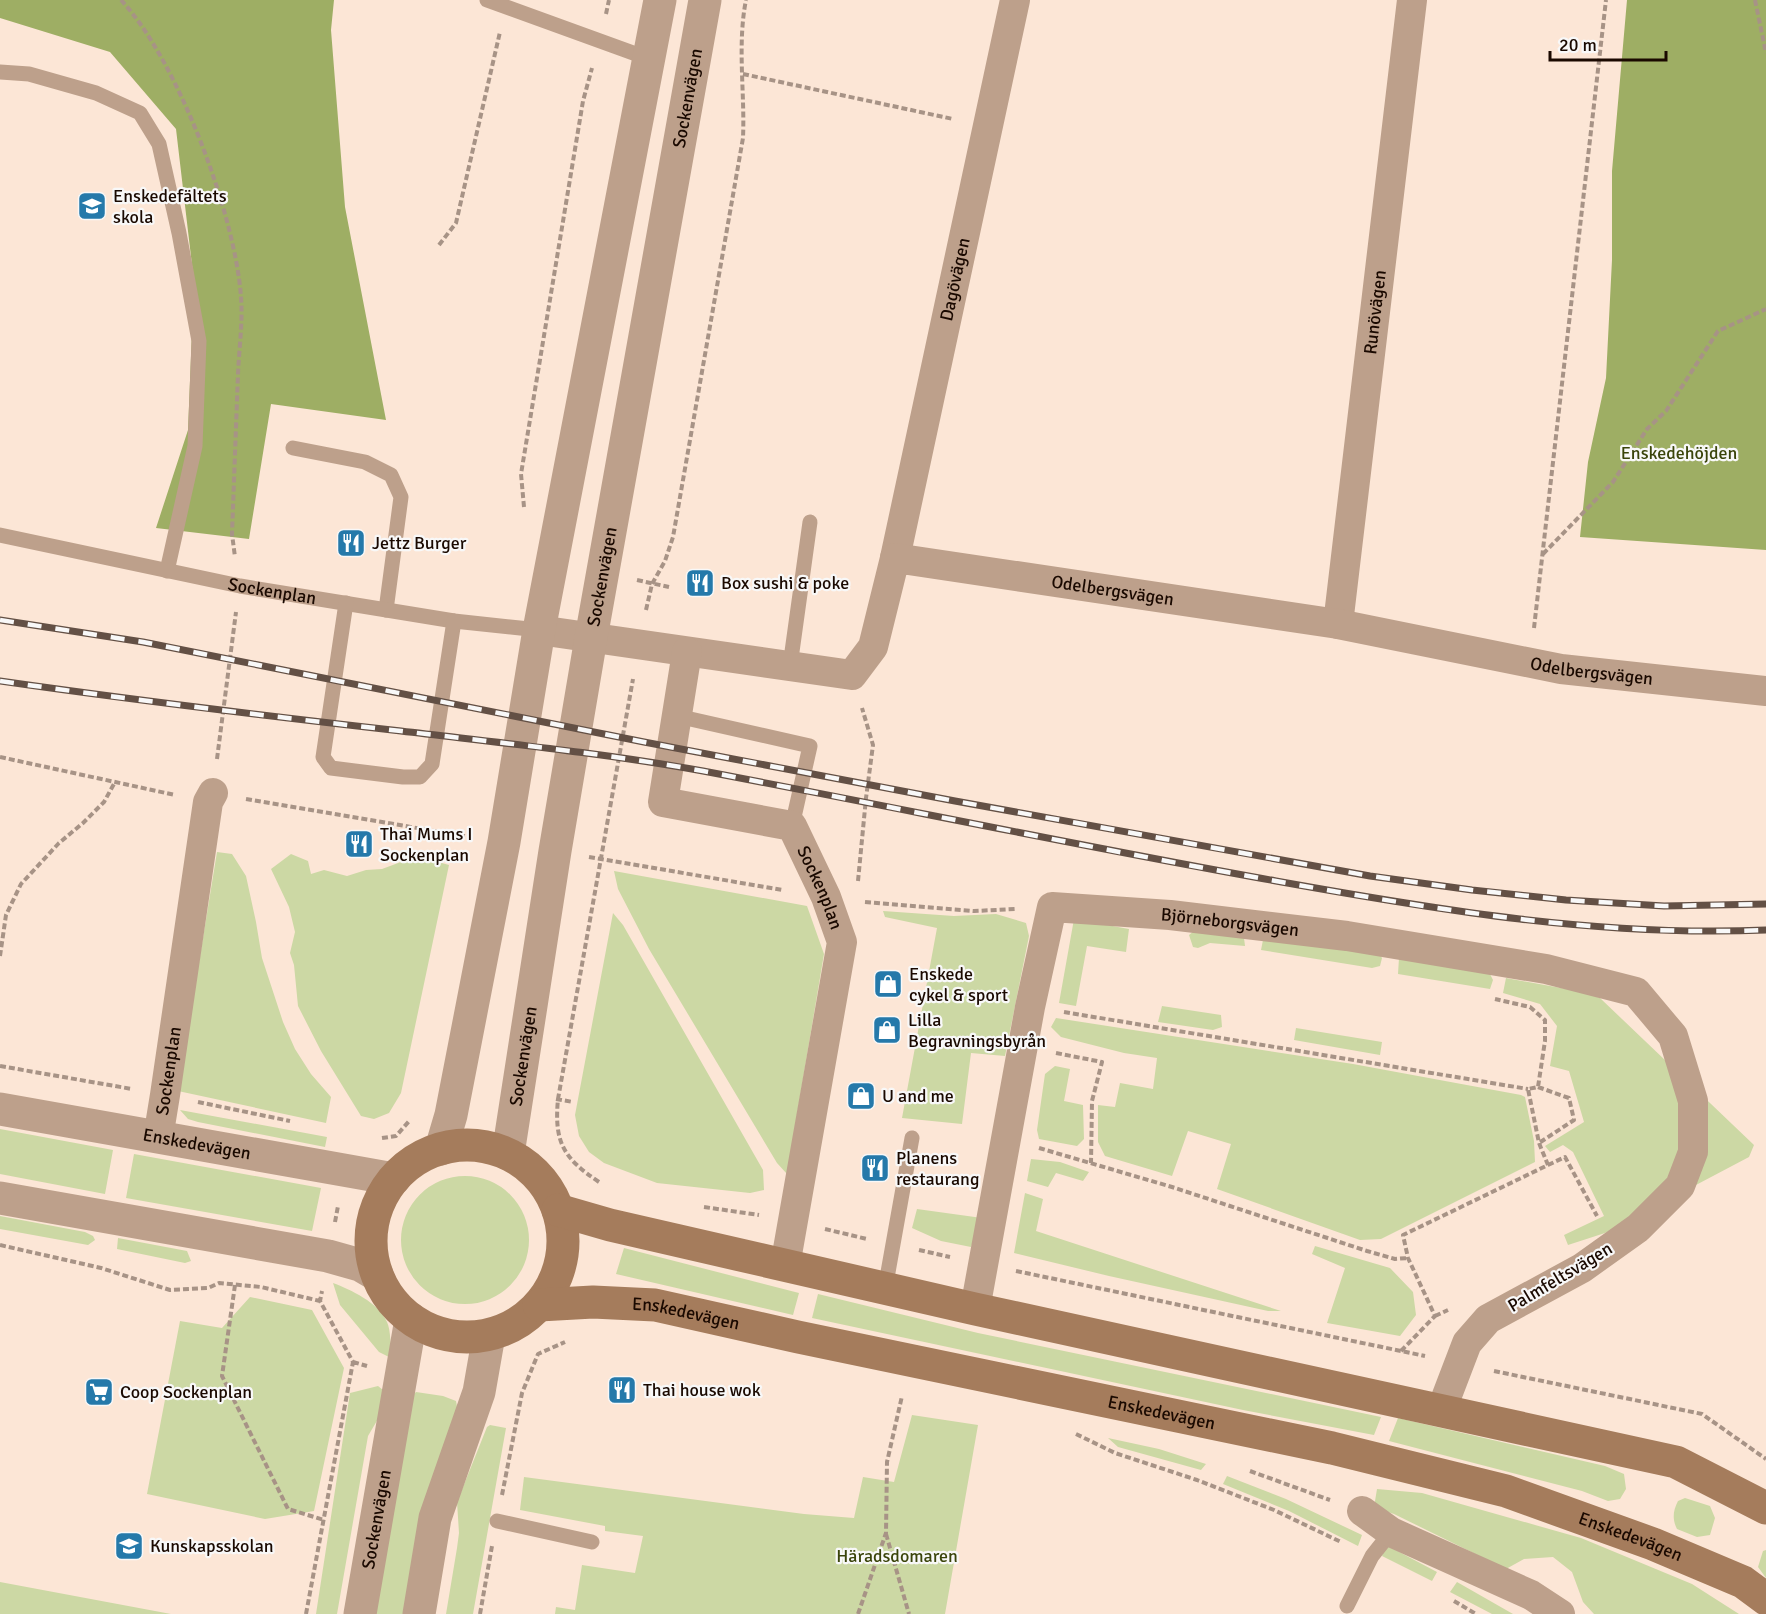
<svg xmlns="http://www.w3.org/2000/svg" width="1766" height="1614" viewBox="0 0 1766 1614" font-family="Signika,sans-serif">
<style>
.green{fill:#ccd8a4}
.forest{fill:#9eae64}
.lines{fill:none;stroke-linecap:round;stroke-linejoin:round}
.path{stroke:#a79386;stroke-width:4;stroke-dasharray:6 3;stroke-linecap:butt}
.service{stroke:#bda08b;stroke-width:15}
.minor{stroke:#bda08b;stroke-width:30}
.tertiary{stroke:#bda08b;stroke-width:33}
.secondary{stroke:#a57c5c;stroke-width:33}
.rail-casing{stroke:#635045;stroke-width:7}
.rail{stroke:#f8f8f8;stroke-width:4.5;stroke-dasharray:14;stroke-linecap:butt}
.labels{text-anchor:middle;dominant-baseline:central;stroke-width:4.5;stroke-linejoin:round;paint-order:stroke}
.street-label{font-size:18px;fill:#1a0900;stroke:#f8f8f8}
.poi-label{font-size:18px;fill:#1a0900;stroke:#f8f8f8;text-anchor:start}
.park-label{font-size:18px;fill:#3a440a;stroke:#f8f8f8}
</style>
<rect width="100%" height="100%" fill="#fce6d6"/>
<path class="green" d="M217,852L232,854L246,876L256,922L262,958L283,1022L295,1049L311,1074L331,1097L326,1123L178,1091Z
M291,854L308,861L311,874L324,870L347,876L366,870L382,869L417,856L449,865L401,1093L389,1113L374,1119L361,1116L321,1051L298,1006L294,965L290,953L295,932L289,907L271,869Z
M614,871L807,906L824,954L787,1174L777,1163L649,949L618,889Z
M883,911L954,916L996,914L1026,923L1029,936L1005,1056L971,1053L962,1124L902,1118L937,928L885,917Z
M613,913L623,925L763,1170L764,1190L750,1193L657,1183L604,1163L589,1152L579,1136L575,1115Z
M1074,919L1129,929L1126,952L1087,946L1076,1006L1059,1003Z
M1199,927L1243,930L1245,946L1210,943L1198,948L1193,947L1189,935Z
M1264,935L1378,952L1382,958L1380,966L1372,968L1261,950Z
M1399,958L1490,974L1493,980L1490,989L1398,974Z
M1506,978L1583,992L1600,998L1754,1145L1749,1157L1605,1233L1568,1245L1564,1235L1604,1216L1573,1152L1563,1145L1550,1152L1545,1146L1584,1122L1569,1071L1550,1066L1557,1026L1540,1004L1503,993Z
M1162,1006L1221,1015L1222,1027L1213,1030L1158,1022Z
M1056,1018L1353,1064L1521,1095L1525,1097L1534,1141L1535,1162L1381,1239L1360,1240L1217,1189L1231,1144L1188,1131L1172,1176L1105,1156L1098,1142V1105L1115,1107L1120,1083L1153,1089L1157,1058L1124,1053L1061,1037L1051,1027Z
M1296,1028L1382,1042L1380,1055L1294,1040Z
M1055,1066L1070,1069L1064,1101L1083,1105L1084,1139L1077,1146L1039,1139L1037,1130L1045,1074Z
M180,1110L327,1137L325,1147L198,1122L188,1119Z
M0,1129L113,1150L105,1194L0,1174Z
M134,1154L321,1188L312,1231L126,1198Z
M1031,1159L1060,1162L1089,1172L1083,1181L1056,1173L1048,1187L1027,1181Z
M401 1240a64 64 0 1 1 128 0a64 64 0 1 1-128 0Z
M1025,1193L1043,1199L1036,1231L1281,1311H1268L1109,1276L1014,1253Z
M917,1209L982,1218L971,1247L941,1241L912,1228Z
M0,1216L85,1232L93,1236L95,1240L88,1245L0,1229Z
M118,1238L187,1251L191,1261L185,1263L117,1249Z
M1315,1246L1390,1268L1413,1292L1416,1315L1400,1336L1327,1323L1345,1268L1312,1254Z
M624,1248L799,1293L793,1315L616,1274Z
M333,1283C351,1290 378,1302 387,1322C391,1331 390,1345 392,1355L389,1357L379,1352L340,1305Z
M818,1294L978,1333L1381,1417L1374,1435L1243,1410L812,1318Z
M250,1297L312,1310L344,1368L314,1511L265,1519L147,1494L180,1321L222,1328Z
M378,1386L383,1390L378,1419L368,1436L337,1614H316L350,1393Z
M416,1392L443,1396L456,1401L458,1412L408,1614H374L412,1396Z
M912,1415L978,1425L945,1614H555L556,1607L575,1610L582,1565L635,1573L643,1536L605,1531V1526L520,1510L524,1477L804,1514L854,1518L863,1477L894,1482Z
M1398,1418L1605,1466L1624,1474L1626,1489L1620,1499L1608,1501L1582,1491L1389,1441Z
M490,1425L506,1428L473,1614H446L457,1548L459,1533L457,1502L487,1427Z
M1108,1438L1159,1449L1206,1464L1201,1470L1118,1447Z
M1227,1476L1286,1499L1362,1535L1358,1546L1289,1511L1223,1484Z
M1377,1489L1422,1493L1581,1538L1692,1584L1739,1614H1594L1583,1602L1572,1572L1553,1557L1524,1559L1506,1569L1394,1514L1374,1507Z
M1685,1498L1710,1506L1715,1518L1710,1535L1697,1537L1677,1529C1672,1519 1673,1511 1678,1501Z
M1386,1545L1437,1572L1432,1581L1382,1556Z
M1766,1550V1578L1758,1567L1763,1551Z
M0,1582L171,1614H0Z
M1457,1582L1513,1614H1492L1450,1592Z"/>
<path class="forest" d="M0,0H334L331,30L345,207L386,420L271,404L249,539L156,528L188,430L194,282L176,129L110,52L0,18Z
M1627,0H1766V550L1580,537L1588,462L1606,378L1612,260V171Z"/>
<g class="lines">
<path class="path" d="M121,0C178,61 235,214 241,297C243,322 239,349 238,374C236,427 234,481 232,534L235,557
M1755,0L1766,53
M606,14L609,0
M743,74L953,119
M439,245L456,223L500,32
M524,507L521,474L583,101L592,68
M1543,554L1613,482L1647,429L1666,411L1718,331L1766,309
M637,580L669,587
M646,610L652,584L665,561L673,537L743,138C745,93 737,45 746,0
M1534,628L1606,0
M0,757L175,795
M217,759L236,612
M246,799L470,837
M589,857L783,890
M858,881L866,798L873,745L862,708
M865,902L974,911L1016,909
M0,956L6,915L21,884L59,843L83,823L104,802L115,782
M1064,1012L1528,1089
M1056,1053L1102,1062L1092,1101L1091,1163
M0,1066L132,1089
M1538,1087L1569,1098L1574,1120L1539,1143
M556,1099L573,1102
M198,1102L290,1121
M382,1138L396,1136L410,1120
M1039,1148L1172,1187L1367,1251L1395,1259L1408,1258
M1548,1165L1565,1157L1597,1216
M599,1182C563,1158 554,1142 558,1099L633,679
M704,1207L759,1215
M335,1222L338,1206
M825,1229L867,1239
M0,1245L101,1268L170,1290L208,1288L219,1283L261,1287L320,1301
M919,1250L950,1257
M1016,1271L1425,1356
M235,1285L222,1376L288,1509L324,1520
M1435,1316L1448,1310
M1401,1351L1435,1316L1408,1258L1403,1235L1548,1165L1539,1143L1528,1089L1538,1087L1545,1041V1020L1530,1007L1495,999
M353,1362L367,1366
M1494,1371L1702,1414L1766,1459
M1076,1434L1115,1453L1197,1480L1274,1510L1341,1542
M1250,1471L1330,1500
M502,1495L522,1393L538,1354L565,1342
M886,1534L909,1614
M1454,1601L1476,1614
M306,1614L353,1362L320,1301L322,1291
M480,1614L492,1546
M858,1614L886,1533L887,1462L902,1396"/>
<g class="service">
<path d="M487,0L647,58"/>
<path d="M0,72L29,74L96,93L140,113L159,144L179,233L199,341L195,446L167,571"/>
<path d="M293,448L365,462L391,475L401,497L386,610"/>
<path id="s1" d="M0,535L240,586L454,621L539,630"/>
<path d="M346,603L323,757L331,768L403,777H420L432,764L454,621"/>
<path d="M790,666L810,522"/>
<path d="M677,716L810,746L792,826"/>
<path d="M885,1289L912,1138"/>
<path d="M497,1521L592,1542"/>
<path d="M1347,1606L1372,1556L1391,1532"/>
</g>
<g class="minor">
<path id="s2" d="M895,558L1015,0"/>
<path id="s3" d="M1338,624L1412,0"/>
<path id="s4" d="M539,630L852,675L873,647L895,558L1338,624L1561,669L1766,691"/>
<path id="s5" d="M687,652L663,802L792,826L826,897L842,942L785,1266"/>
<path id="s6" d="M158,1138L165,1095L208,802L213,793"/>
<path id="s7" d="M975,1309L1030,1007L1052,907L1170,915L1347,936L1546,969L1636,992L1673,1036L1693,1101V1152L1680,1186L1638,1228L1582,1268L1488,1319L1467,1343L1441,1411"/>
<path d="M1362,1511L1391,1532L1531,1595L1560,1614"/>
</g>
<g class="tertiary">
<path id="s8" d="M0,1109L394,1179"/>
<path d="M441,1149L451,1115L504,842L539,630L660,0"/>
<path id="s9" d="M508,1154L555,851L591,638L705,0"/>
<path d="M0,1198L328,1256L360,1265L377,1275"/>
<path id="s10" d="M360,1614L411,1319"/>
<path d="M419,1614L435,1518L479,1392L489,1335"/>
</g>
<g class="secondary">
<circle cx="467" cy="1241" r="96"/>
<path d="M558,1210L610,1225L975,1309L1676,1462L1766,1508"/>
<path id="s11" d="M539,1305L593,1302L655,1305L798,1337L1332,1448L1506,1491L1653,1544L1743,1582L1766,1599"/>
</g>
<g class="rail-casing">
<path id="rail" d="M0,620L143,642L644,742L955,801L1370,876L1472,890L1566,900L1664,906L1766,904
M0,681C133,700 267,716 401,731C502,743 603,753 703,771C894,807 1085,847 1276,881C1438,910 1601,937 1766,930"/>
</g>
<use href="#rail" class="rail"/>
</g>
<defs>
<g id="school-square" transform="scale(1.5)"><rect x="-9" y="-9" width="18" height="18" rx="4" fill="#2579aa" stroke="#f8f8f8"/><path d="M0-5L7-2L0 1L-7-2ZM-4 1L0 2.5L4 1V4Q0 6-4 4Z" fill="#fff"/></g>
<g id="restaurant-square" transform="scale(1.5)"><rect x="-9" y="-9" width="18" height="18" rx="4" fill="#2579aa" stroke="#f8f8f8"/><path d="M-5-6h1v4h1v-4h1v4h1v-4h1v5L-1.5 .5V6h-2V.5L-5-1ZM5-6V6H3V1.5H1.5Q1.5-4 5-6Z" fill="#fff"/></g>
<g id="shop-square" transform="scale(1.5)"><rect x="-9" y="-9" width="18" height="18" rx="4" fill="#2579aa" stroke="#f8f8f8"/><path d="M-5-2.5h2.3a2.7 3.5 0 0 1 5.4 0H5L5.5 6h-11ZM-1.5-2.5h3a1.5 2.3 0 0 0-3 0Z" fill="#fff"/></g>
<g id="supermarket-square" transform="scale(1.5)"><rect x="-9" y="-9" width="18" height="18" rx="4" fill="#2579aa" stroke="#f8f8f8"/><path d="M-6-5.5h2.5l.6 2H6L4.5 2H-2.5L-4.4-4H-6ZM-1.5 3.2a1.3 1.3 0 1 0 .1 0ZM3 3.2a1.3 1.3 0 1 0 .1 0Z" fill="#fff"/></g>
</defs>
<g fill-rule="evenodd">
<use href="#school-square" x="92" y="206"/>
<use href="#restaurant-square" x="351" y="543"/>
<use href="#restaurant-square" x="700" y="583"/>
<use href="#restaurant-square" x="359" y="844"/>
<use href="#shop-square" x="888" y="984"/>
<use href="#shop-square" x="887" y="1030"/>
<use href="#shop-square" x="861" y="1096"/>
<use href="#restaurant-square" x="875" y="1168"/>
<use href="#restaurant-square" x="622" y="1390"/>
<use href="#supermarket-square" x="99" y="1392"/>
<use href="#school-square" x="129" y="1546"/>
</g>
<g class="labels">
<g class="street-label">
<text stroke="none"><textPath href="#s9" startOffset="1071">Sockenvägen</textPath></text>
<text stroke="none"><textPath href="#s2" startOffset="285">Dagövägen</textPath></text>
<text stroke="none"><textPath href="#s3" startOffset="314">Runövägen</textPath></text>
<text stroke="none"><textPath href="#s9" startOffset="585">Sockenvägen</textPath></text>
<text stroke="none"><textPath href="#s4" startOffset="663">Odelbergsvägen</textPath></text>
<text stroke="none"><textPath href="#s1" startOffset="278">Sockenplan</textPath></text>
<text stroke="none"><textPath href="#s4" startOffset="1149">Odelbergsvägen</textPath></text>
<text stroke="none"><textPath href="#s5" startOffset="351">Sockenplan</textPath></text>
<text stroke="none"><textPath href="#s7" startOffset="588">Björneborgsvägen</textPath></text>
<text stroke="none"><textPath href="#s9" startOffset="99">Sockenvägen</textPath></text>
<text stroke="none"><textPath href="#s6" startOffset="68">Sockenplan</textPath></text>
<text stroke="none"><textPath href="#s8" startOffset="200">Enskedevägen</textPath></text>
<text transform="translate(1560 1277) rotate(-31)">Palmfeltsvägen</text>
<text stroke="none"><textPath href="#s11" startOffset="148">Enskedevägen</textPath></text>
<text stroke="none"><textPath href="#s11" startOffset="634">Enskedevägen</textPath></text>
<text stroke="none"><textPath href="#s10" startOffset="96">Sockenvägen</textPath></text>
<text stroke="none"><textPath href="#s11" startOffset="1120">Enskedevägen</textPath></text>
</g>
<g class="poi-label">
<text x="113" y="196">Enskedefältets<tspan x="113" dy="21">skola</tspan></text>
<text x="372" y="543">Jettz Burger</text>
<text x="721" y="583">Box sushi &amp; poke</text>
<text x="380" y="834">Thai Mums I<tspan x="380" dy="21">Sockenplan</tspan></text>
<text x="909" y="974">Enskede<tspan x="909" dy="21">cykel &amp; sport</tspan></text>
<text x="908" y="1020">Lilla<tspan x="908" dy="21">Begravningsbyrån</tspan></text>
<text x="882" y="1096">U and me</text>
<text x="896" y="1158">Planens<tspan x="896" dy="21">restaurang</tspan></text>
<text x="643" y="1390">Thai house wok</text>
<text x="120" y="1392">Coop Sockenplan</text>
<text x="150" y="1546">Kunskapsskolan</text>
</g>
<g class="park-label">
<text x="1679" y="453">Enskedehöjden</text>
<text x="897" y="1556">Häradsdomaren</text>
</g>
</g>
<path d="M1550 51v9h116v-9" fill="none" stroke="#1a0900" stroke-width="3"/>
<text x="1559" y="51" font-size="18" fill="#1a0900" stroke="#f8f8f8" stroke-width="4.5" paint-order="stroke">20 m</text>
</svg>
